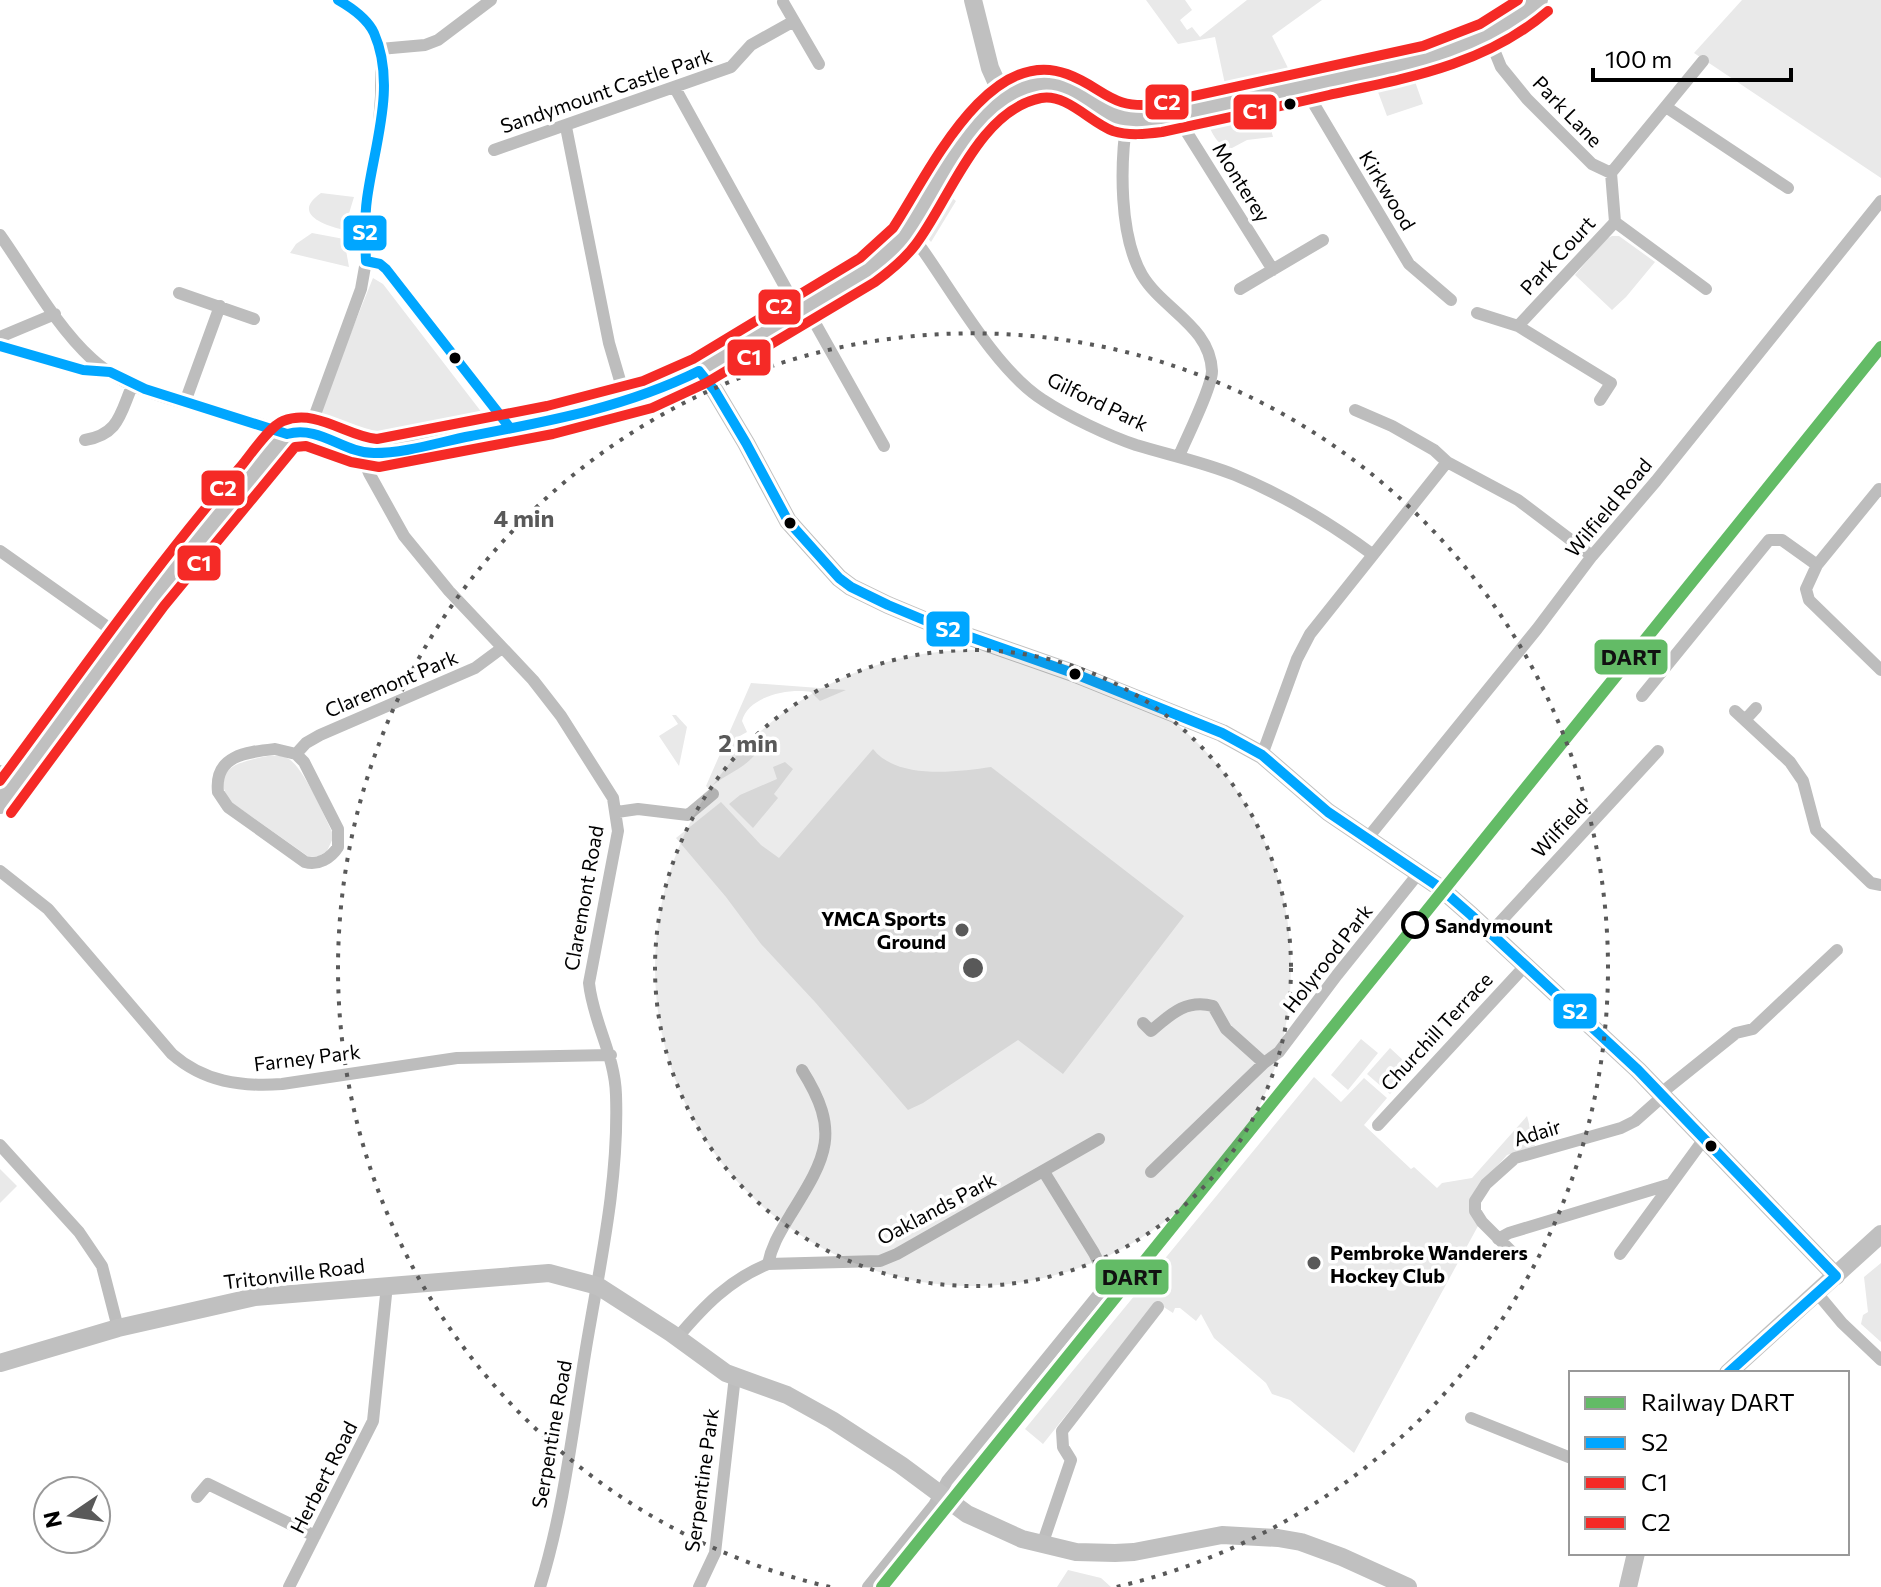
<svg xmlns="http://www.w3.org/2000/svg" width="1881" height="1587" viewBox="0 0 1881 1587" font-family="Commissioner,sans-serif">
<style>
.green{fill:#e9e9e9}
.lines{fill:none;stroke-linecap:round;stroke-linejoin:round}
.street{stroke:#bdbdbd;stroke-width:12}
.secondary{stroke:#c0c0c0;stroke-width:18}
.bus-1-casing{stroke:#fff;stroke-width:16}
.bus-2-casing{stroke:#fff;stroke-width:16}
.bus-3-casing{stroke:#fff;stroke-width:16}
.bus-1{stroke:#00a6ff;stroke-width:10}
.bus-2{stroke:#f52a26;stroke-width:10}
.bus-3{stroke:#f52a26;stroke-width:10}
.rail-1-casing{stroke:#fff;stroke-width:18}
.rail-1{stroke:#63bb66;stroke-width:12}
.ring{fill:none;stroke:#595959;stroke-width:4;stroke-dasharray:4 8}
.bus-dot{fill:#000;stroke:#fff;stroke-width:3}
.stop-dot{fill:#fff;stroke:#000;stroke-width:4}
.poi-dot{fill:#595959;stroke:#fff;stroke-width:3}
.labels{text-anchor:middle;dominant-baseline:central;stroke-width:7;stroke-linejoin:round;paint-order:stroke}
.street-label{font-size:20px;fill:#000;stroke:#fff}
.poi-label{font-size:20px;font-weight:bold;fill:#000;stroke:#fff;text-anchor:end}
.stop-label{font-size:20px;font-weight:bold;fill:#000;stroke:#fff;text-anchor:start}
.centre{fill:#595959;stroke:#fff;stroke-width:4}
.ring-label{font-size:24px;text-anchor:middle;font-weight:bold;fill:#595959;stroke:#fff;stroke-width:7;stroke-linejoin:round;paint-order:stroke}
.line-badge{stroke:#fff;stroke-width:3}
.badge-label{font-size:22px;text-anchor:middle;font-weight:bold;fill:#fff}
.pale-badge-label{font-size:22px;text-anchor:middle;font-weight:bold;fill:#111}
</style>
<rect width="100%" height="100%" fill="#fff"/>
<path class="green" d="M1146,0H1185L1192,10L1180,20L1187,30L1192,27L1200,37L1247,0H1322L1272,36L1292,76L1226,89L1215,37L1178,44Z
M1742,0H1881V178L1694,53Z
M1413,76L1423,104L1387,116L1375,84Z
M1265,106L1273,137L1247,140L1232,148C1216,147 1211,130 1205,117Z
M942,190L956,201L931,242L921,230Z
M321,193L354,197L344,230C324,225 291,214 321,193Z
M312,233L344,239L349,267L290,253L296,244Z
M1612,236H1619L1655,262L1626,297L1612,310L1575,275L1606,239Z
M373,278L383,284L486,418L485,422L355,443L331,432L318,414Z
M751,683L846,690L820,701L811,692C789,688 748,696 742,721L747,732L738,737L745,751L754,747L756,753C744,770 724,774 709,789L706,786Z
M672,715H676L687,727L679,766L659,736L678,724Z
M873,749C897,780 957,772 991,767L1184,916L1063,1074L1018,1040L923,1103L908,1110L815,1002L761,944L726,897L676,838L721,802L761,845L779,858Z
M268,756C274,756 282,755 287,758C303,765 326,820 334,836L327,851L319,856L309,857L231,802C207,768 242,761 268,756Z
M785,762L793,769L774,794L778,798L753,828L729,804L740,795L777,779L773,767Z
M1361,1039L1378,1053L1348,1090L1331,1075Z
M1390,1048L1404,1061L1418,1057L1421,1059L1390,1094L1367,1074Z
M1314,1077L1341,1102L1364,1078L1387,1098L1364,1125L1411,1169L1414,1167L1437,1188L1442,1183L1472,1178L1527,1116L1535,1146L1507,1155L1477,1189L1478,1226L1354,1453L1290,1400L1272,1394L1266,1383L1214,1338L1201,1314L1196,1321L1180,1308H1175L1173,1313L1156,1302L1043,1444L1025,1429Z
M0,1169L17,1186L0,1203Z
M1881,1263V1342L1861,1324L1863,1315L1868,1312L1864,1277Z
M1068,1570L1101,1578L1111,1587H1057Z"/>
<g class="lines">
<path class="street" d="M783,2L819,64
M1488,35L1501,67L1527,99L1592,164L1611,173L1703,61
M380,49L425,45L438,40L491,0
M1308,86L1315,106L1409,264L1451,300
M675,88L799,312
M1666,107L1788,188
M1181,113L1186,131L1273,270
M1127,119C1120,164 1119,235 1142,275C1163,310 1210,326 1212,371C1212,387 1187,437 1179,456
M566,127L609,343L626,401
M494,150L731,67L751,45L794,21
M1615,222L1706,289
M0,235C29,276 55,325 92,359C142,405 227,407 287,434
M905,235L922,249C954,294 997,371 1043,400C1067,416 1109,436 1136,445C1169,455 1203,462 1235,475C1283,495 1330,523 1372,554
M366,261L380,264L386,269L510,428
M1240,289L1323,240
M179,293L254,319
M806,307L884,446
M1477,313L1518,326
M0,337L55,314
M0,346L83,370L107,372
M1600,400L1611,383L1518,326L1615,222L1611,173
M185,402L220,306
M1355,410L1392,426L1434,450L1447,462L1518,500L1592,556
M309,431L361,289L366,261L365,217L378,136L381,96V55L373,32L363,16L338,0
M85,440C120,434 120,413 133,384
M364,453V461L369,473L404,536L449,591L533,680L561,716L613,798L618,831L589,983C593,1022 615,1055 616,1095C619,1181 600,1264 586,1348C573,1427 564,1510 540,1587
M1881,491L1879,489L1817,565L1806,589L1809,600L1881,670
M0,551L123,638
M1642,696L1769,540H1782L1817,565
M1735,711L1790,762L1803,781L1816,830L1871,883L1881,885
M1745,720L1756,708
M275,749L296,754L304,762L338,829V847C331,858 318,866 305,862L228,807L218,792C214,755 247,752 275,749Z
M296,754L306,743L320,735L475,668L502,648
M1262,755L1297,659L1310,634L1447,462
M0,771L17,783
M617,812L638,809L688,815L713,794
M1366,840L1537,629L1592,556L1656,481L1881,201
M0,871L48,909L172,1054C204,1082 241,1087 282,1084L457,1058L611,1055
M1490,933L1658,751
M1143,1023L1151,1031C1171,1014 1186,999 1213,1006L1226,1029L1264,1063
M1660,1094L1736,1033L1753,1029L1837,950
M1378,1125L1525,966
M0,1145L79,1232L102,1266L118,1328
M1151,1172L1264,1063L1279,1052L1337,975L1418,874
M1498,1239L1509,1233L1671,1184
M1620,1254L1704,1139
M1515,1255L1482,1222L1475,1211V1201L1486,1184L1515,1158L1621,1128L1635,1121L1662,1097
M768,1264C772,1244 781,1231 791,1214C827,1156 841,1132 802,1070
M1817,1293L1842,1323L1881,1360
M677,1338C704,1306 729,1280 768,1264L880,1261L897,1254L1099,1139
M1471,1418L1571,1458
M197,1497L208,1484L315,1536
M1042,1545L1071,1460L1063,1447L1062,1431L1158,1307
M289,1587L373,1421L387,1285
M699,1587L715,1553L735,1376
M868,1587L934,1505L947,1481L1107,1284V1280L1094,1253L1044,1172"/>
<path class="secondary" d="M973,0L990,68L1004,99
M699,371L715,391L746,443L788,521L839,578L851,587L888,605L936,625L1073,673L1222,733L1262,755L1328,812L1439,887L1471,915L1638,1070L1836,1276
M0,805L153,597L242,486L287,434C315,422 346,454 378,453L550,420L648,394L699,371L868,270C881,260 893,250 904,237C940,189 972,95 1039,84C1067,79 1091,108 1116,117C1130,122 1145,120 1159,118L1427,60C1468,47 1507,30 1539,0
M0,1363L118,1328L255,1297L549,1273L598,1286L671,1333L726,1373L787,1395L832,1420L901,1465L967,1514L1022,1539L1076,1552L1115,1553L1134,1552L1222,1535L1278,1538L1301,1542L1342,1557L1408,1587
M1728,1373L1881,1234
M1628,1587L1636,1553"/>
<g class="bus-1-casing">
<path id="bus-1" d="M338,0C352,8 367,18 374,33C397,85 374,146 367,199C364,220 365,240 366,261L380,264L386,269L510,428
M0,346L83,370L110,372L145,389L287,434C320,425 343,453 374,453C407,453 439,442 471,436C550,421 626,407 699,371
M699,371L715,391L746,443L788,521L839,578L851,587L888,605L936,625L1073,673L1222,733L1262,755L1328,812L1439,887L1471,915L1638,1070L1836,1276
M1728,1373L1836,1276"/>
</g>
<g class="bus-2-casing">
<path id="bus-2" d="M11,813L164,606L295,447L306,446L351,462L379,467L553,434L652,408L706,383L875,282C890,271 905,259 916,244C950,199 979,110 1041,98C1066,93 1091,123 1113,131C1129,136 1146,134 1162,132C1218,120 1273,108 1329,95C1408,78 1485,65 1548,11"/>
</g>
<g class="bus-3-casing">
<path id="bus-3" d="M0,781C79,675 155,565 242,465C251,454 270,426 283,421C316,408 346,436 377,439L547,406L643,381L693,359L860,258L893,228C927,177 987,44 1067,74C1105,88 1110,110 1157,104L1423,46L1480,24L1518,0"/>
</g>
<use href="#bus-1" class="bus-1"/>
<use href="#bus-2" class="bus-2"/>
<use href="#bus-3" class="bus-3"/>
<g class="rail-1-casing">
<path id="rail-1" d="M882,1587L1881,347"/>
</g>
<use href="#rail-1" class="rail-1"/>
</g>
<circle cx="973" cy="968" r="318" fill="#595959" fill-opacity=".12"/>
<g class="ring">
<circle cx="973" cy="968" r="318"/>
<path d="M830 1587A635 635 0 1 1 1116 1587"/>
</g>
<g class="bus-dot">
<circle cx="1290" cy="104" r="7"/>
<circle cx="455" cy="358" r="7"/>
<circle cx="790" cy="523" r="7"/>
<circle cx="1075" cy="674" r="7"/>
<circle cx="1711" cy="1146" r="7"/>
</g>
<circle class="stop-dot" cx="1415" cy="925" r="12"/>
<g class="poi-dot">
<circle cx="962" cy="930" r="8"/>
<circle cx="1314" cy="1263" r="8"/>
</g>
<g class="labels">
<g class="street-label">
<text transform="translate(606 90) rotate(-19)">Sandymount Castle Park</text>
<text transform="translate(1568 111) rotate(46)">Park Lane</text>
<text transform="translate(1242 182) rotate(58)">Monterey</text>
<text transform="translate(1388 190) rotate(59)">Kirkwood</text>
<text transform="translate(1557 255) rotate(-47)">Park Court</text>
<text transform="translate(1098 401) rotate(26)">Gilford Park</text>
<text transform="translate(1608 507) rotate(-50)">Wilfield Road</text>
<text transform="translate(391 683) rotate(-23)">Claremont Park</text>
<text transform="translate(1559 828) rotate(-47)">Wilfield</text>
<text transform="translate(583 898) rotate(-80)">Claremont Road</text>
<text transform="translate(1327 958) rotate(-52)">Holyrood Park</text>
<text transform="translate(1436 1031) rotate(-47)">Churchill Terrace</text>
<text transform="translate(307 1057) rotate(-7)">Farney Park</text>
<text transform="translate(1537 1132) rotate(-17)">Adair</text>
<text transform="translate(936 1208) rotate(-28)">Oaklands Park</text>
<text transform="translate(294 1273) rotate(-7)">Tritonville Road</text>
<text transform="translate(551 1434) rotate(-80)">Serpentine Road</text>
<text transform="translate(323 1477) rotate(-63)">Herbert Road</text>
<text transform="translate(701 1480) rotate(-82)">Serpentine Park</text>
</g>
<g class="poi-label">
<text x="946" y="918">YMCA Sports<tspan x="946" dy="23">Ground</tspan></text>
<text x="1330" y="1252" text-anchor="start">Pembroke Wanderers<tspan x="1330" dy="23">Hockey Club</tspan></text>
</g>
<g class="stop-label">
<text x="1435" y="925">Sandymount</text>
</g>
</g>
<circle cx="973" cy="968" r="12" class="centre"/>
<g class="ring-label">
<text x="524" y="527">4 min</text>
<text x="748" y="752">2 min</text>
</g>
<g class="line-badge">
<rect x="1144" y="83" width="46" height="38" rx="8" fill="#f52a26"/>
<rect x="1232" y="93" width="46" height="38" rx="8" fill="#f52a26"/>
<rect x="342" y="214" width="46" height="38" rx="8" fill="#00a6ff"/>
<rect x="757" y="288" width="45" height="38" rx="8" fill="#f52a26"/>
<rect x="726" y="338" width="46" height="39" rx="8" fill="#f52a26"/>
<rect x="200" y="469" width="46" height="38" rx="8" fill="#f52a26"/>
<rect x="176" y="544" width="46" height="38" rx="8" fill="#f52a26"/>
<rect x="925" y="610" width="46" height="38" rx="8" fill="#00a6ff"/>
<rect x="1593" y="638" width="76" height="38" rx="8" fill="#63bb66"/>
<rect x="1552" y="992" width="46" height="38" rx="8" fill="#00a6ff"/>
<rect x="1094" y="1258" width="76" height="38" rx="8" fill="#63bb66"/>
</g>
<g class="badge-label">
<text x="1167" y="110">C2</text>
<text x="1255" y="119">C1</text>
<text x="365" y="240">S2</text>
<text x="779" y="314">C2</text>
<text x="749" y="365">C1</text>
<text x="223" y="496">C2</text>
<text x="199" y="571">C1</text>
<text x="948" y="637">S2</text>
<text x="1575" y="1019">S2</text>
</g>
<g class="pale-badge-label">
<text x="1631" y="665">DART</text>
<text x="1132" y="1285">DART</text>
</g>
<rect x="1569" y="1371" width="280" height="184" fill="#ffffff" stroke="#999999" stroke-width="2"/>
<rect x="1585" y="1397" width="40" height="12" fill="#63bb66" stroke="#999999" stroke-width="2"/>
<text x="1641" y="1411" font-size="24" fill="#000000">Railway DART</text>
<rect x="1585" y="1437" width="40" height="12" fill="#00a6ff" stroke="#999999" stroke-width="2"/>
<text x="1641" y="1451" font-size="24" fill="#000000">S2</text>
<rect x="1585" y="1477" width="40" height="12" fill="#f52a26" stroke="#999999" stroke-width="2"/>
<text x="1641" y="1491" font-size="24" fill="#000000">C1</text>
<rect x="1585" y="1517" width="40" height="12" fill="#f52a26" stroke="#999999" stroke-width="2"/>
<text x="1641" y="1531" font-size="24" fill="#000000">C2</text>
<g transform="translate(72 1515) rotate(257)"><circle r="38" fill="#ffffff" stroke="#999999" stroke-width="2"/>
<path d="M0-6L14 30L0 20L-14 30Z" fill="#595959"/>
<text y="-12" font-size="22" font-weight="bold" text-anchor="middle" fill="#000000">N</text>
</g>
<path d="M1593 68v12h198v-12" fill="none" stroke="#000000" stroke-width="4"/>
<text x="1605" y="68" font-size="24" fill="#000000" stroke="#ffffff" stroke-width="6" paint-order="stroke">100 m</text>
</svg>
